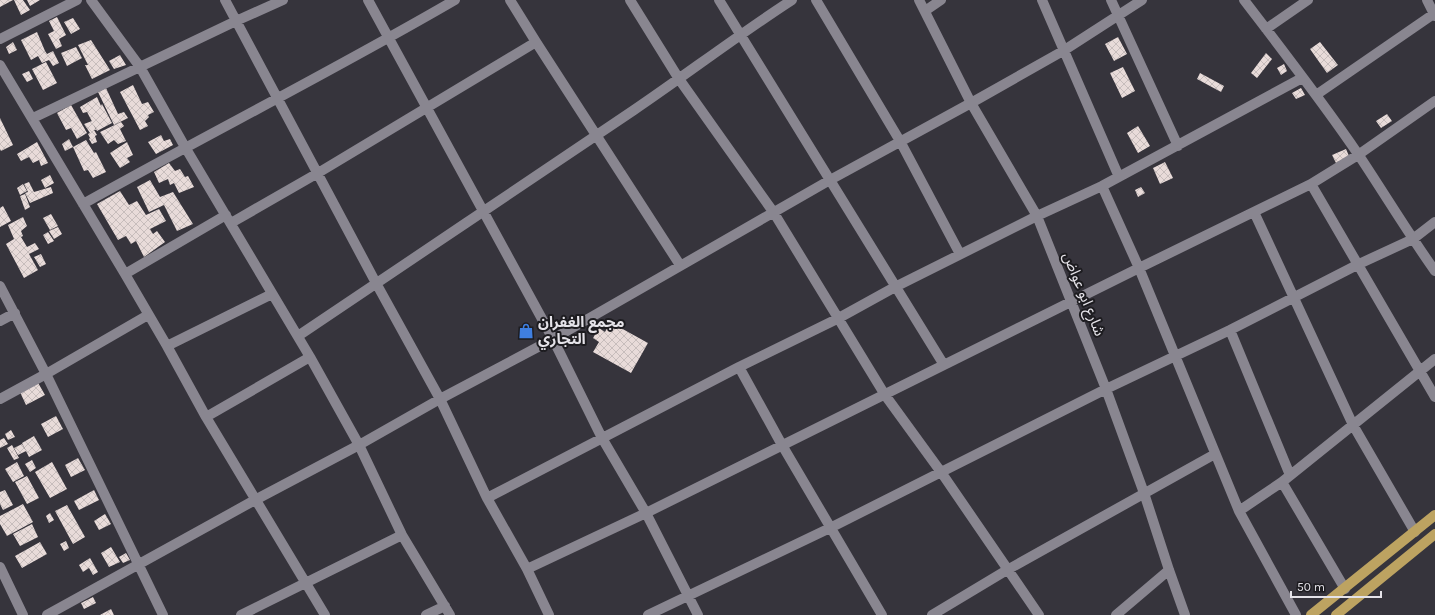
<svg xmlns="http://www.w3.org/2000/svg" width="1435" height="615" viewBox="0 0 1435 615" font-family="Karla,'Noto Sans Arabic',sans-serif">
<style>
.building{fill:url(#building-cross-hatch)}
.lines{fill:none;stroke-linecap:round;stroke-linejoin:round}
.street{stroke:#898690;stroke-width:10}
.primary{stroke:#bda361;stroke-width:10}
.labels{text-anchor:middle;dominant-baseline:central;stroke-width:4;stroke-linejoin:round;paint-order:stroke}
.street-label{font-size:15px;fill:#e5e3e9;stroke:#1d1c20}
.poi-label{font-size:15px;font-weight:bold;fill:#e5e3e9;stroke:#1d1c20;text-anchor:start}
</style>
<defs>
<pattern id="building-cross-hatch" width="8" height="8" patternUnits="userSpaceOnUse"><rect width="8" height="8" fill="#e8dbd9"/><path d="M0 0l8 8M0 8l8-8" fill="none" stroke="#c7bdbc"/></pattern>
</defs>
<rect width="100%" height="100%" fill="#36343c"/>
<path class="building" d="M0,0H13L0,7Z
M14,0H23L30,10L21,15Z
M27,0H40L30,6Z
M57,17L66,35L59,39L62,46L56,49L48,34L54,31L49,21Z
M73,18L80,29L71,34L64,22Z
M37,32L45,51L47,54L53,51L59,63L53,66L49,60L42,63L38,56L31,60L21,40Z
M1118,37L1127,54L1114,61L1105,44Z
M91,40L110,70L92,79L85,65H88L78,45Z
M13,42L17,50L9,54L6,47Z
M1320,42L1338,65L1327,73L1310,49Z
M76,47L82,58L67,66L61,53Z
M1266,53L1272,59L1257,78L1251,73Z
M120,55L126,65L114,69L109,61Z
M46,62L57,83L43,90L32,69Z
M1284,64L1287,71L1281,75L1277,68Z
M1123,67L1135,91L1122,98L1110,73Z
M29,71L33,79L27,82L22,74Z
M1200,73L1224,86L1221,92L1197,79Z
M133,85L142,104L148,102L154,112L148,115L149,117L145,121L148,126L140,130L120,92Z
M106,88L118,114L124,112L128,118L114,125L98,92Z
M1301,88L1305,95L1296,99L1292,93Z
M97,97L101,106L102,104L112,123L97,131L87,112L83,113L80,107Z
M71,105L87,133L77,139L71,128L66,130L57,113Z
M1387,114L1392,121L1381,128L1376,121Z
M0,118L13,145L1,151L0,149Z
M92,121L96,130H94L97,135L95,136L97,142L92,144L89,139L90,138L88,134L90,133L84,124Z
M121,122L124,126L120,129L126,141L118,144L114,140L108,144L100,132Z
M1138,126L1150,146L1138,153L1127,133Z
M161,135L164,141L170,139L173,145L156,154L148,142Z
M69,139L73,147L86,140L94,153L96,152L106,172L93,178L88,170L84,171L73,147L65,151L62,144Z
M37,142L48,163L41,166L39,160L33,163L29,157L21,161L17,154Z
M127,142L133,155L127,158L130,162L120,168L110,153Z
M1346,149L1349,156L1336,163L1332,155Z
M1165,162L1173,178L1160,184L1153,168Z
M169,163L175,171L180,169L185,177L188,176L194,187L179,193L174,183L170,185L168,179L159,183L154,172Z
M50,175L54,183L45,188L41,180Z
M150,180L160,197L173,192L193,224L177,231L164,205L149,212L137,187Z
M29,182L34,192L51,187L53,193L30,203L25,193L28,192L24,184Z
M23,184L27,191L20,195L17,188Z
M1141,187L1145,193L1138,197L1135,190Z
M120,191L129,205L137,201L146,215L159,209L166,221L150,229L153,234L157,231L165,242L144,257L136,241L131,244L126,236L118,240L97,204Z
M25,194L30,207L25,210L20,196Z
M3,206L11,221L0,227V208Z
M51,214L58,226L50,230L43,218Z
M23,217L27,226L21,231L23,236L21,237L27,247L35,243L39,249L29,254L38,270L24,278L6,244L14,239L8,225Z
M58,227L62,234L54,239L49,231Z
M48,232L54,241L48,244L43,235Z
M41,254L46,264L40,267L34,257Z
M610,322L648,343L631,373L593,352L599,342L593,338L599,328L605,332Z
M37,381L45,395L26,405L19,390Z
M56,416L63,429L48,437L41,424Z
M11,430L15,437L8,440L5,434Z
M34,436L42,450L29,457L22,443Z
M4,438L8,444L0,448V440Z
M22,444L26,451L18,455L14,448Z
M12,445L19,458L14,460L7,448Z
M78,458L85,470L71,477L65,465Z
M32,460L36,468L30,472L25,464Z
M17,462L24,476L13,482L5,469Z
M52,462L67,489L50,498L35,472Z
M27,476L39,498L27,504L15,482Z
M5,490L13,505L3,510L0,504V492Z
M94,490L99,500L79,510L74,501Z
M23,504L33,522L7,536L0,524V516Z
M67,505L85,537L73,544L55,511Z
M50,513L54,520L49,523L46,516Z
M105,514L111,524L99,530L94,521Z
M32,524L38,537L20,546L13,534Z
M66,541L69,548L64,551L60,544Z
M40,542L47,554L22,568L15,556Z
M111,547L120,562L109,567L101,553Z
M126,553L130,560L123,563L119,557Z
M90,558L98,572L93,575L89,568L83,572L79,565Z
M93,597L96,603L84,609L81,603Z
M111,609L114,615H100Z"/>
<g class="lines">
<path class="street" d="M91,0L140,67L185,147L310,357L359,445L402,535L450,615
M225,0L376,283L440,399L487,498L527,569L549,615
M368,0L553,339L602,438L646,513L698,615
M510,0L536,42L680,265
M630,0L679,79L774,213L885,395L941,472L1039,615
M719,0L944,365
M816,0L900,141L960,254
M919,0L971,103L1037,216L1106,389L1144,493L1169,570L1185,615
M1042,0L1119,177
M1111,0L1178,146
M1244,0C1283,51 1322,101 1358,154C1384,193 1408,233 1435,271
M1427,0L1435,16
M925,11L941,0
M1266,29L1308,0
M0,39L77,0
M0,65L125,274L167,346L206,417L325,615
M1316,95L1435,13
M33,118L236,21L283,0
M1311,184L1435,397
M1102,186L1139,268L1239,511L1296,615
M83,204C206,135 333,71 455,0
M1254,212L1353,425L1415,532
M231,223L318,173L536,42
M125,274L226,215
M0,286L46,374L163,615
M0,321L15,313
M1230,330L1290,475
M298,336C410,260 522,186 634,110C687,74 738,35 792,0
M167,346L272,294
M739,367L782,445L882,615
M0,399L46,374L148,315
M206,417L310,357
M1282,482L1345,589
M487,498L739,367L837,319L895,287L1037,216L1102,186L1302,78
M1239,511L1282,482L1435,359
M0,567L23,615
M527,569L646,513L1139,268L1311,184L1358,155L1435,101
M47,615L255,500L359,445L440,399L553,339L830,180L971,103L1063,51L1142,0
M241,615L402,535
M426,615L445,606
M648,615L830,528L1106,389L1230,330L1359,264L1413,239L1435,222
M932,615L1007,570L1215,454
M1116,615L1169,570"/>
<path class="primary" d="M1311,615L1435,515
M1336,615L1435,534"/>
</g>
<defs>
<g id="shop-bare" transform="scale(1.2)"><path d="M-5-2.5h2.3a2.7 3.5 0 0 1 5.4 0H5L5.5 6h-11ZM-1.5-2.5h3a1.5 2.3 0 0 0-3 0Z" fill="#3f7fe0" stroke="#1d1c20" stroke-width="2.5" paint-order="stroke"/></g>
</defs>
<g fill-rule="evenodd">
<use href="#shop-bare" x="526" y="331"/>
</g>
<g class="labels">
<g class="street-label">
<text transform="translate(1084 294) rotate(68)">شارع ابو عواض</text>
</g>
<g class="poi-label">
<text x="538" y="322">مجمع الغفران<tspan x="538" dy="17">التجاري</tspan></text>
</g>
</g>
<path d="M1291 591v6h90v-6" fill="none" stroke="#e5e3e9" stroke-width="2"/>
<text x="1297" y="591" font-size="12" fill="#e5e3e9" stroke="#1d1c20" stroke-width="3" paint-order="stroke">50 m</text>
</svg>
